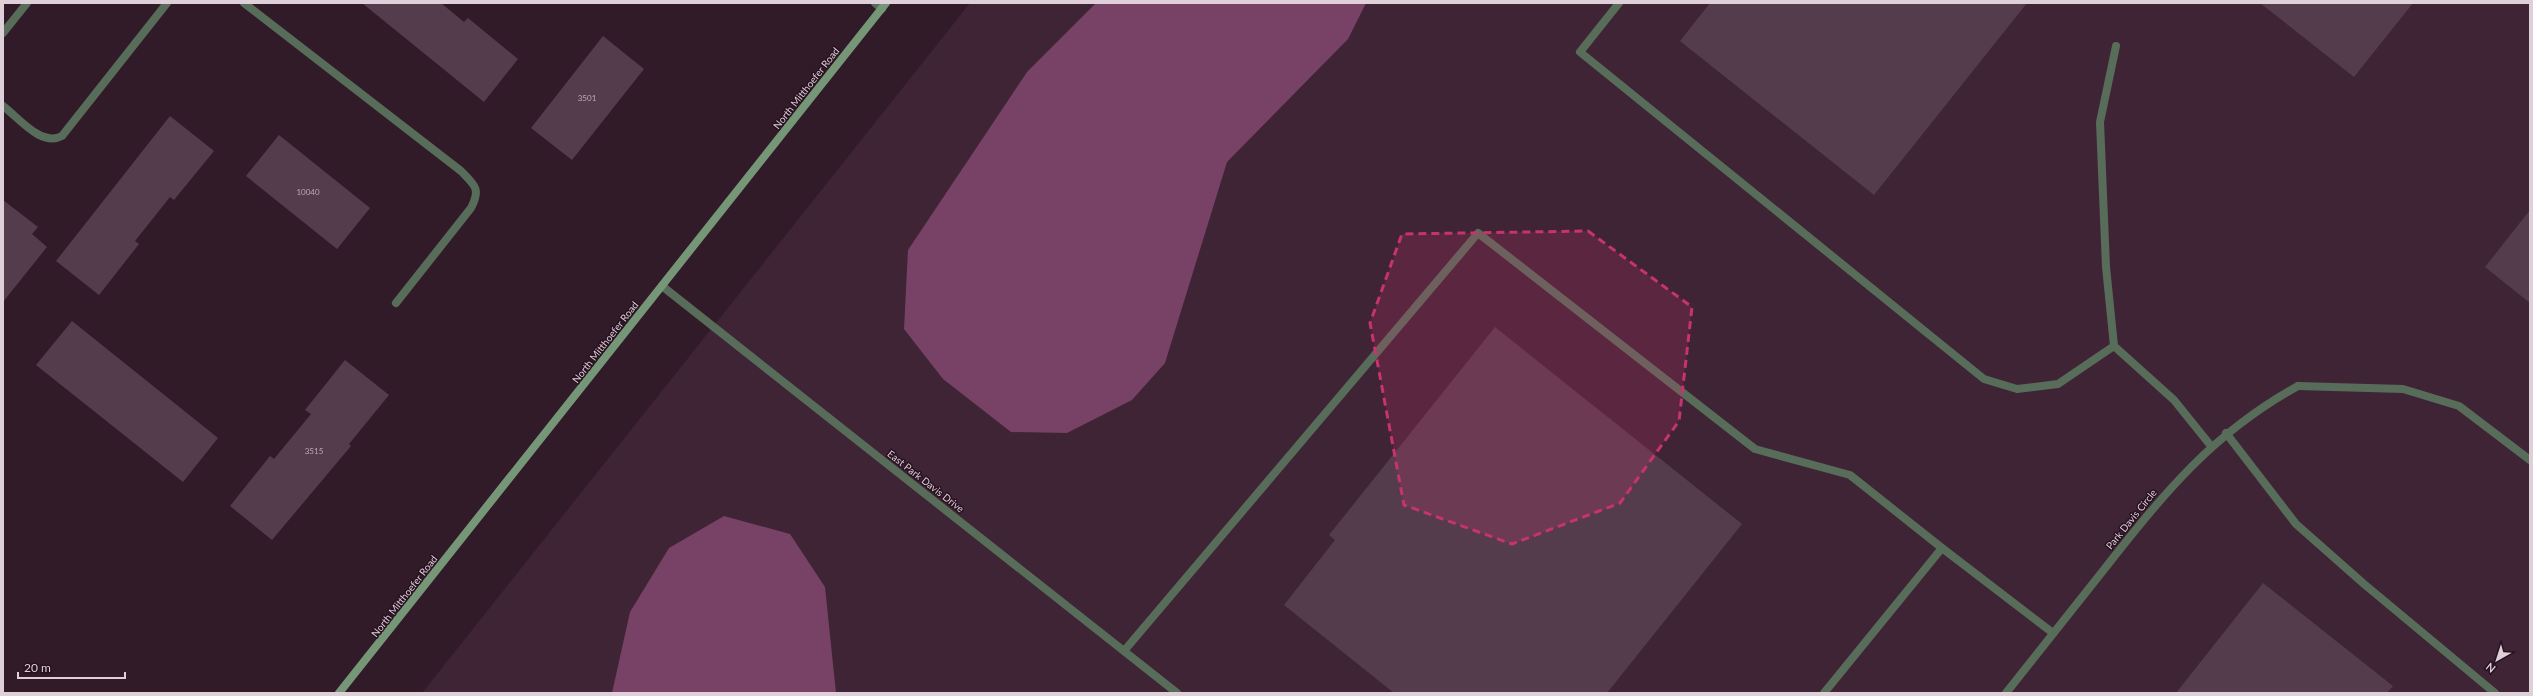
<svg xmlns="http://www.w3.org/2000/svg" width="2533" height="696" viewBox="0 0 2533 696" font-family="Lato,sans-serif">
<style>
.built{fill:#3f2435}
.water{fill:#784266}
.building{fill:#553c4c}
.lines{fill:none;stroke-linecap:round;stroke-linejoin:round}
.service{stroke:#586d59;stroke-width:8}
.minor{stroke:#586d59;stroke-width:8}
.secondary{stroke:#759777;stroke-width:8}
.marked{fill:#c6336e;fill-opacity:0.2;stroke:#c6336e;stroke-width:3;stroke-dasharray:8 5;stroke-linejoin:round}
.labels{text-anchor:middle;dominant-baseline:central;stroke-width:3;stroke-linejoin:round;paint-order:stroke}
.number-label{font-size:8px;fill:#bcaab5}
.street-label{font-size:10px;fill:#dfcfd8;stroke:#271220}
</style>
<rect width="100%" height="100%" fill="#311b29"/>
<path class="built" d="M970,3H2530V693H422Z"/>
<path class="water" d="M1096,3H1366L1348,39L1227,162L1165,363L1132,400L1067,433L1011,432L943,379L904,329L908,250L1027,72Z
M724,516L790,534L825,587L836,693H612L630,612L669,548Z"/>
<path class="building" d="M362,3H441L464,22L468,18L518,59L484,102Z
M1710,3H2027L1874,195L1680,41Z
M2260,3H2413L2354,77Z
M603,36L644,69L572,160L531,128Z
M170,116L214,151L174,200L170,197L135,241L139,244L99,295L56,261Z
M279,135L370,208L337,249L246,176Z
M3,200L38,227L32,234L47,247L3,302Z
M2530,210V303L2485,267Z
M72,321L218,438L183,482L36,365Z
M1495,327L1742,524L1607,693H1394L1284,605L1335,540L1329,535Z
M345,360L389,395L349,444L351,446L272,540L230,506L270,456L274,459L311,414L305,410Z
M2263,583L2393,686L2387,693H2176Z"/>
<g class="lines">
<path class="service" d="M244,3L461,171C475,185 481,189 471,208L396,303
M1619,3L1580,52L1984,379L2017,389L2058,384L2114,346L2174,400L2211,446
M3,33L27,3
M3,106C19,118 41,147 62,136L167,3
M2114,346L2106,267L2100,122L2116,46
M2298,386L2403,389L2459,406L2530,460
M2226,433L2296,524L2364,584L2495,693
M1124,651L1478,233L1755,449L1850,475L1942,548
M1824,693L1942,548L2053,633"/>
<path class="minor" d="M875,3L882,9
M662,286L1177,693
M2006,693C2039,651 2073,609 2106,567C2165,492 2213,433 2298,386"/>
<path class="secondary" d="M339,693L886,3"/>
</g>
<path class="marked" d="M1588,231L1692,307L1679,421L1620,503L1512,544L1404,505L1370,323L1402,234Z"/>
<g class="labels">
<g class="number-label">
<text x="587" y="98">3501</text>
<text x="308" y="192">10040</text>
<text x="314" y="451">3515</text>
</g>
<g class="street-label">
<text transform="translate(806 88) rotate(-52)">North Mitthoefer Road</text>
<text transform="translate(605 342) rotate(-52)">North Mitthoefer Road</text>
<text transform="translate(926 481) rotate(38)">East Park Davis Drive</text>
<text transform="translate(2131 519) rotate(-51)">Park Davis Circle</text>
<text transform="translate(404 596) rotate(-52)">North Mitthoefer Road</text>
</g>
</g>
<rect width="2533" height="696" fill="none" stroke="#dfcfd8" stroke-width="8"/>
<g transform="translate(2497 660) rotate(219)" stroke="#271220" stroke-width="3" paint-order="stroke">
<path d="M0-3L7 15L0 10L-7 15Z" fill="#dfcfd8"/>
<text y="-6" font-size="11" font-weight="bold" text-anchor="middle" fill="#dfcfd8">N</text>
</g>
<path d="M18 672v6h107v-6" fill="none" stroke="#dfcfd8" stroke-width="2"/>
<text x="24" y="672" font-size="12" fill="#dfcfd8" stroke="#271220" stroke-width="3" paint-order="stroke">20 m</text>
</svg>
